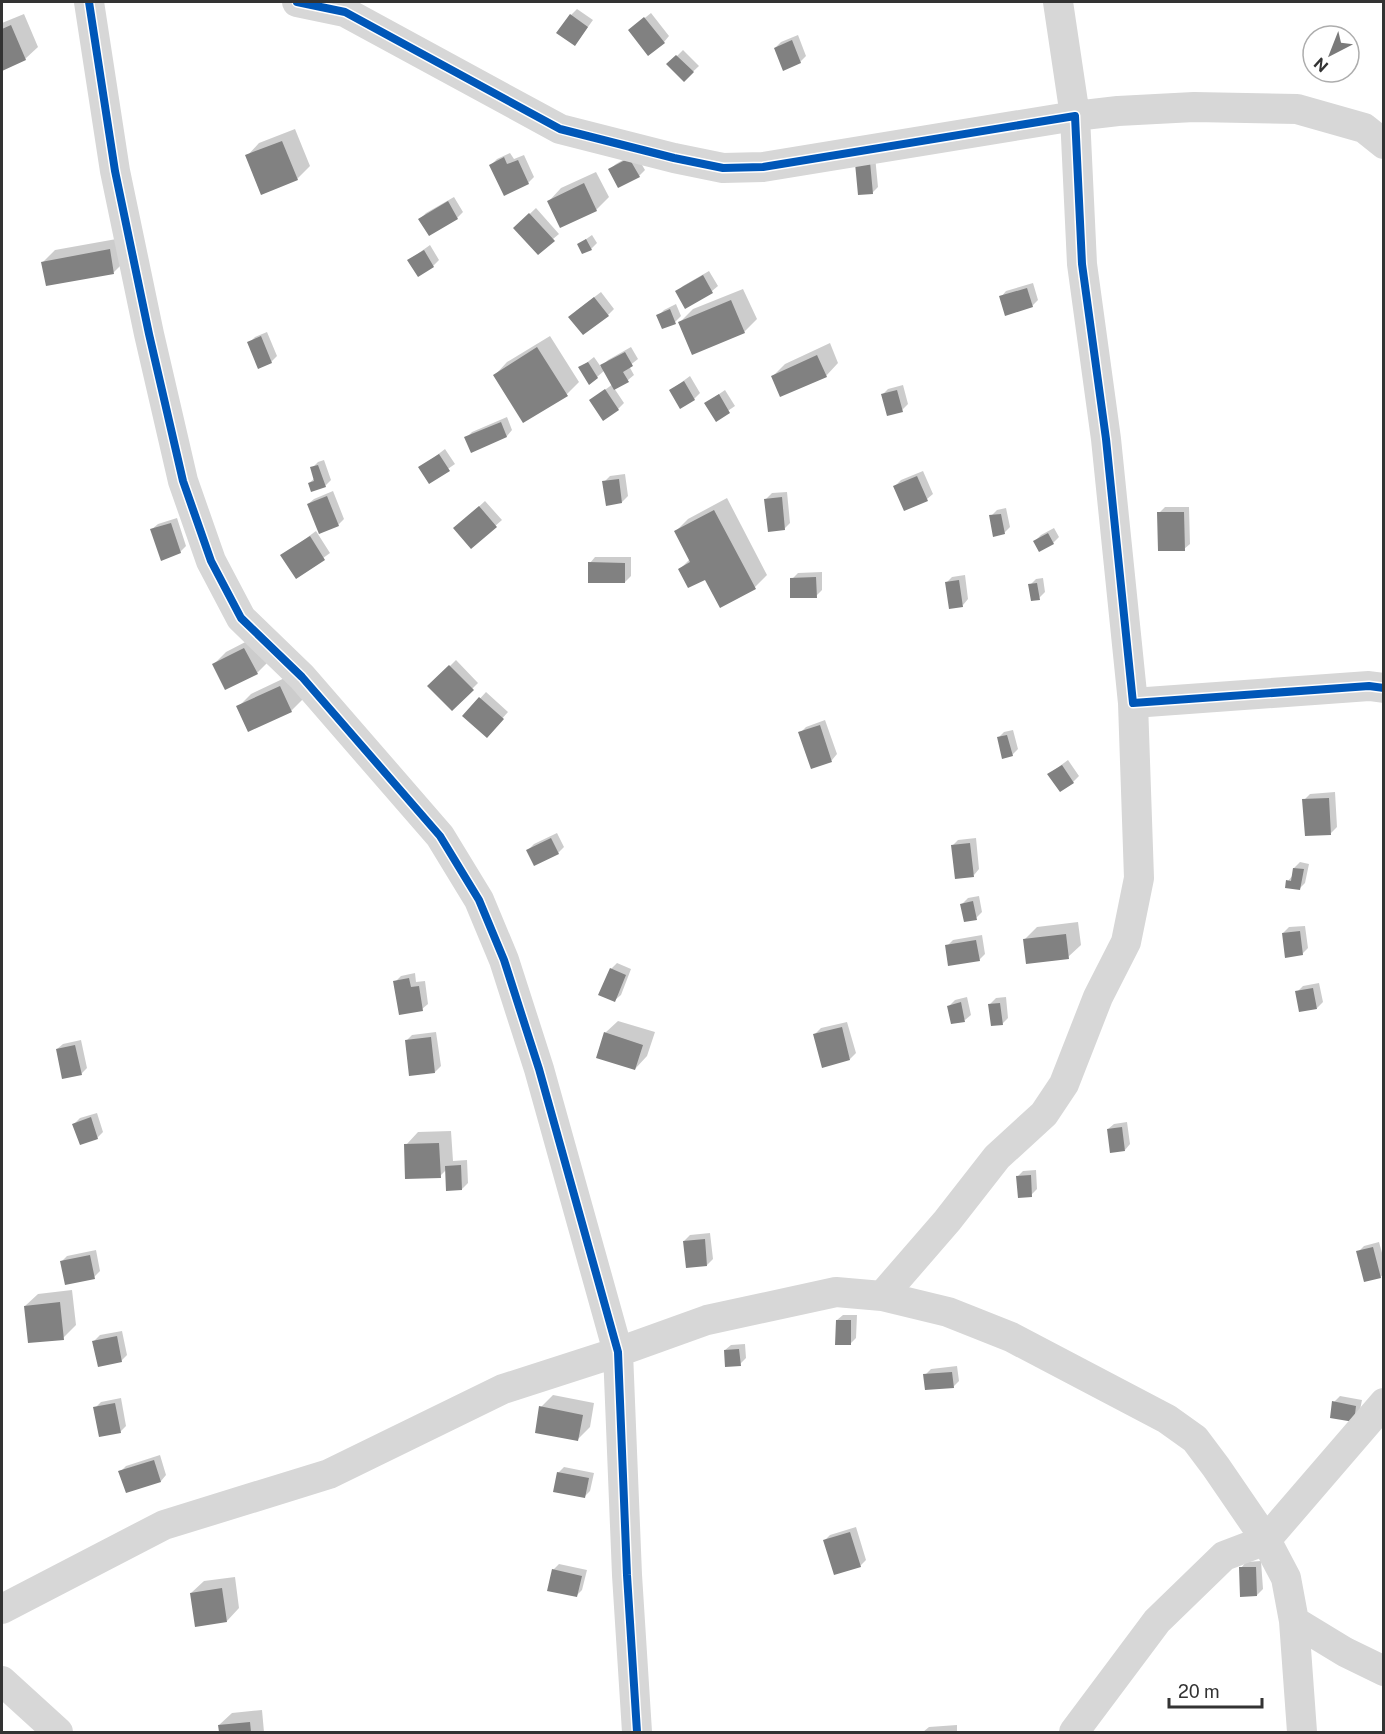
<svg xmlns="http://www.w3.org/2000/svg" width="1385" height="1734" viewBox="0 0 1385 1734" font-family="'Public Sans',sans-serif">
<style>
.shadow{fill:#0003}
.building{fill:#818181}
.lines{fill:none;stroke-linecap:round;stroke-linejoin:round}
.street{stroke:#d7d7d7;stroke-width:30}
.cycleway-casing{stroke:#fff;stroke-width:11}
.cycleway{stroke:#0057b8;stroke-width:8}
</style>
<rect width="100%" height="100%" fill="#fff"/>
<path class="shadow" d="M577,9L593,20L580,38L571,15Z
M651,13L669,36L664,42L636,25Z
M24,14L38,47L25,59L2,69V23Z
M798,35L806,56L800,62L775,48L781,42Z
M683,50L699,66L684,80L669,64Z
M295,129L310,166L297,179L247,156L259,143Z
M510,153L514,159L524,155L534,177L528,183L505,194L491,165L497,159Z
M635,153L645,170L639,176L610,169L616,164Z
M875,156L878,187L872,193L856,163Z
M596,172L609,197L596,210L549,201L561,188Z
M454,197L463,212L457,218L420,219L426,213Z
M536,208L559,234L553,239L515,228Z
M592,235L597,243L591,249L579,244Z
M122,238L126,260L114,272L43,262L55,250Z
M430,245L439,260L433,266L409,260Z
M709,271L718,286L712,291L686,307L677,292L683,286Z
M1033,283L1038,300L1032,306L1001,297L1006,291Z
M743,289L757,319L744,332L680,322L693,309Z
M601,292L614,309L608,315L576,311Z
M676,304L681,316L675,322L658,316L664,310Z
M267,332L277,356L271,362L249,343L255,337Z
M550,336L579,382L567,394L495,375L507,362Z
M830,343L838,363L826,376H773L785,364Z
M631,347L638,359L629,366L634,375L628,380L614,388L624,403L618,409L591,400L613,384L605,370L597,377L580,368L594,357L601,367L608,360Z
M690,376L700,393L694,399L671,390Z
M903,385L908,404L902,410L882,395L888,389Z
M725,390L735,406L716,419L706,403Z
M507,417L512,430L507,436L472,451L466,438L472,432Z
M445,449L455,464L429,482L420,468Z
M324,460L331,480L325,486L309,483L315,478L312,468L318,462Z
M923,471L933,494L927,499L895,486L901,480Z
M625,474L628,496L622,502L604,482L610,476Z
M333,491L344,519L338,525L308,504L314,499Z
M787,492L790,523L784,529L766,499L772,493Z
M727,498L767,575L755,587L705,578L680,569L690,559L676,531L688,519Z
M485,501L502,520L471,547L461,523Z
M1165,507H1189L1190,544L1184,549L1159,513Z
M1006,508L1010,527L1004,533L991,516L997,510Z
M177,518L186,546L180,552L152,529L158,524Z
M1054,528L1059,537L1053,543L1035,541L1041,535Z
M316,531L330,553L297,577L282,556Z
M595,557H631V576L625,582L590,563Z
M822,572V590L816,596L792,579L798,573Z
M965,575L968,599L963,605L946,583L952,577Z
M1043,578L1045,592L1039,598L1030,585L1036,579Z
M257,636L270,660L257,673L214,664L226,652Z
M456,660L478,683L452,709L430,686Z
M293,674L304,698L291,711L238,707L251,694Z
M486,692L508,712L492,730L464,716Z
M825,720L837,754L832,760L812,767L800,733L806,727Z
M1013,730L1018,749L1012,755L998,738L1004,732Z
M1068,760L1079,776L1073,782L1049,774Z
M1335,792L1337,827L1331,833L1304,800L1310,794Z
M557,833L564,847L558,853L528,850L534,844Z
M976,838L979,869L974,875L952,846L958,840Z
M1300,862L1309,864L1305,883L1299,889L1288,881L1293,875L1294,868Z
M979,896L982,912L976,918L962,904L968,898Z
M1078,922L1081,945L1068,957L1024,940L1037,927Z
M1305,926L1308,948L1302,954L1283,933L1289,927Z
M982,935L985,954L979,960L947,946L953,940Z
M617,963L631,969L621,995L615,1000L611,969Z
M415,973L416,982L425,981L428,1004L422,1009L395,982L401,976Z
M1319,983L1323,1002L1317,1008L1297,992L1303,986Z
M967,997L971,1015L965,1020L949,1006L955,1000Z
M1006,997L1008,1018L1002,1024L990,1004L996,998Z
M618,1021L655,1032L647,1056L635,1069L605,1033Z
M847,1022L856,1053L850,1059L815,1034L821,1028Z
M436,1032L441,1066L435,1072L406,1041L412,1035Z
M81,1040L87,1068L81,1074L57,1049L63,1044Z
M97,1113L103,1132L97,1138L74,1124L80,1118Z
M1127,1122L1130,1144L1125,1150L1108,1129L1114,1124Z
M451,1131L453,1161L467,1160L468,1183L462,1189L446,1170L440,1176L406,1145L418,1132Z
M1036,1170L1037,1189L1031,1195L1017,1177L1023,1171Z
M710,1233L713,1259L707,1265L684,1241L690,1235Z
M1379,1242L1384,1260V1274L1380,1277L1358,1252L1364,1246Z
M96,1250L100,1271L94,1277L61,1262L67,1256Z
M72,1290L76,1325L63,1338L25,1306L38,1294Z
M843,1315H857L856,1338L850,1344L837,1320Z
M122,1331L127,1355L121,1361L94,1341L100,1335Z
M745,1344L746,1358L740,1364L725,1350L731,1345Z
M957,1366L959,1381L953,1387L925,1375L931,1369Z
M553,1395L594,1403L590,1427L577,1440L541,1407Z
M1340,1396L1362,1400L1359,1415L1353,1421L1334,1402Z
M121,1398L126,1426L120,1432L95,1408L101,1402Z
M160,1455L166,1475L161,1481L120,1472L126,1466Z
M564,1467L594,1473L590,1491L584,1497L558,1473Z
M856,1527L866,1560L860,1566L824,1541L830,1535Z
M1261,1561L1263,1589L1257,1595L1241,1568L1246,1562Z
M559,1564L587,1570L582,1590L576,1596L553,1570Z
M235,1577L239,1608L227,1621L191,1593L204,1581Z
M262,1710L264,1732H220L219,1725L232,1713Z
M957,1725V1732H923L929,1727Z"/>
<path class="building" d="M570,14L588,27L575,46L556,33Z
M644,17L665,43L648,56L628,30Z
M11,25L26,60L2,71V29Z
M792,40L801,63L783,71L774,48Z
M676,55L694,72L684,82L666,64Z
M282,141L298,180L261,195L245,155Z
M504,157L507,164L518,160L529,184L504,196L489,165Z
M629,158L640,177L618,188L608,169Z
M870,162L873,194L858,195L855,163Z
M584,183L597,211L560,228L547,201Z
M448,201L458,219L429,236L418,219Z
M529,213L555,241L538,255L513,228Z
M586,239L592,250L582,254L577,244Z
M110,249L114,274L46,286L41,262Z
M424,250L434,267L418,277L407,260Z
M703,275L713,293L685,309L675,291Z
M1027,288L1033,307L1005,316L999,296Z
M594,297L609,316L583,335L568,317Z
M731,300L745,333L692,355L678,322Z
M670,309L676,324L662,329L656,315Z
M261,336L272,363L258,369L247,342Z
M537,347L568,396L523,423L493,375Z
M625,352L633,366L623,372L629,382L614,390L600,365Z
M817,355L827,377L780,397L771,376Z
M588,362L598,378L589,385L578,367Z
M684,381L695,400L680,409L669,390Z
M605,389L619,410L603,421L589,400Z
M897,390L903,412L887,416L881,394Z
M719,394L730,413L716,422L704,403Z
M501,422L507,437L471,453L464,437Z
M439,454L450,471L429,484L418,467Z
M318,465L326,487L311,492L308,483L314,481L310,467Z
M917,476L928,501L904,511L893,486Z
M619,479L622,503L606,506L602,481Z
M327,496L339,526L319,534L307,504Z
M782,497L785,530L768,532L764,499Z
M479,506L497,527L471,549L453,528Z
M714,510L756,589L720,608L705,580L688,588L678,569L690,562L674,531Z
M1157,512H1184L1185,551H1158Z
M1001,514L1005,534L993,537L989,515Z
M171,523L181,553L161,561L150,529Z
M1048,533L1054,544L1039,552L1033,541Z
M310,536L325,560L296,579L280,555Z
M588,562L625,563V583H588Z
M816,577L817,598H790V578Z
M959,580L963,607L949,609L945,582Z
M1037,583L1040,600L1031,601L1028,584Z
M244,648L258,674L225,690L212,664Z
M449,665L474,690L452,711L427,686Z
M280,686L292,712L248,732L236,706Z
M479,697L504,719L487,738L462,716Z
M820,725L832,762L811,769L798,732Z
M1007,735L1013,756L1002,759L997,737Z
M1062,765L1074,783L1060,792L1047,774Z
M1329,798L1331,835L1305,836L1302,799Z
M551,838L559,854L534,866L526,850Z
M970,843L974,877L955,879L951,845Z
M1293,868L1304,869L1300,890L1285,888L1286,880L1291,881Z
M973,901L977,920L964,922L960,904Z
M1300,931L1303,955L1285,958L1282,933Z
M1066,934L1069,959L1026,964L1023,939Z
M976,940L980,961L948,966L945,945Z
M610,968L626,975L615,1002L598,995Z
M409,978L411,987L419,986L423,1011L399,1015L393,981Z
M1313,988L1317,1009L1299,1012L1295,991Z
M961,1002L965,1022L951,1024L947,1006Z
M1000,1003L1003,1025L991,1026L988,1004Z
M842,1027L850,1060L822,1068L813,1034Z
M604,1032L643,1045L635,1070L596,1058Z
M431,1037L435,1073L409,1076L405,1040Z
M75,1045L82,1075L62,1079L56,1049Z
M91,1117L98,1139L80,1145L72,1124Z
M1122,1127L1125,1151L1110,1153L1107,1129Z
M439,1143L441,1178L405,1179L404,1144Z
M461,1165L462,1190L446,1191L445,1166Z
M1031,1175L1032,1197L1018,1198L1016,1176Z
M705,1239L707,1266L686,1268L683,1241Z
M1373,1247L1381,1278L1364,1282L1356,1251Z
M90,1255L95,1279L65,1285L60,1261Z
M60,1302L64,1340L28,1343L24,1306Z
M836,1320H851V1345H835Z
M117,1336L122,1362L98,1367L92,1341Z
M739,1349L741,1366L725,1367L724,1350Z
M952,1372L954,1388L925,1390L923,1374Z
M1332,1401L1356,1406L1354,1422L1330,1418Z
M115,1403L121,1433L99,1437L93,1407Z
M539,1406L583,1415L578,1441L535,1433Z
M154,1460L161,1482L126,1493L118,1471Z
M557,1472L589,1478L585,1498L553,1492Z
M850,1532L861,1567L834,1575L823,1540Z
M1239,1567H1256L1257,1596L1240,1597Z
M552,1569L582,1576L577,1597L547,1591Z
M222,1588L227,1622L195,1627L190,1593Z
M250,1722L251,1732H219L218,1725Z"/>
<g class="lines">
<path class="street" d="M89,2L115,171L149,334L183,481L211,561L241,618L302,677L440,836L479,900L504,960L539,1069L618,1352L627,1575L637,1732
M297,2L345,12L560,129L674,158L723,168L763,167L1075,116L1082,264L1106,439L1133,703L1369,686L1384,688
M1058,2L1075,116L1118,111L1194,107L1297,109L1364,128L1384,144
M882,1296L947,1221L997,1157L1044,1114L1064,1084L1098,997L1126,942L1139,878L1133,703
M2,1609L164,1525L329,1474L503,1389L618,1352L707,1320L836,1292L882,1296L948,1312L1011,1337L1167,1419L1195,1439L1216,1467L1266,1540L1286,1578L1294,1621L1345,1652L1384,1671
M1294,1621L1302,1732
M2,1681L58,1732
M1074,1732L1157,1621L1224,1556L1266,1540L1384,1403"/>
<g class="cycleway-casing">
<path id="cycleway" d="M89,2L115,171L149,334L183,481L211,561L241,618L302,677L440,836L479,900L504,960L539,1069L618,1352L627,1575L637,1732
M297,2L345,12L560,129L674,158L723,168L763,167L1075,116L1082,264L1106,439L1133,703L1369,686L1384,688"/>
</g>
<use href="#cycleway" class="cycleway"/>
</g>
<rect width="1385" height="1734" fill="none" stroke="#333333" stroke-width="6"/>
<g transform="translate(1331 54) rotate(222)"><circle r="28" fill="#ffffff" stroke="#adadad" stroke-width="1.5"/>
<path d="M0-4.5L10 22L0 15L-10 22Z" fill="#7a7a7a"/>
<text y="-9" font-size="16" font-weight="bold" text-anchor="middle" fill="#333333">N</text>
</g>
<path d="M1169 1698v9h93v-9" fill="none" stroke="#333333" stroke-width="3"/>
<text x="1178" y="1698" font-size="18" fill="#333333" stroke="#ffffff" stroke-width="4.5" paint-order="stroke">20 m</text>
</svg>
